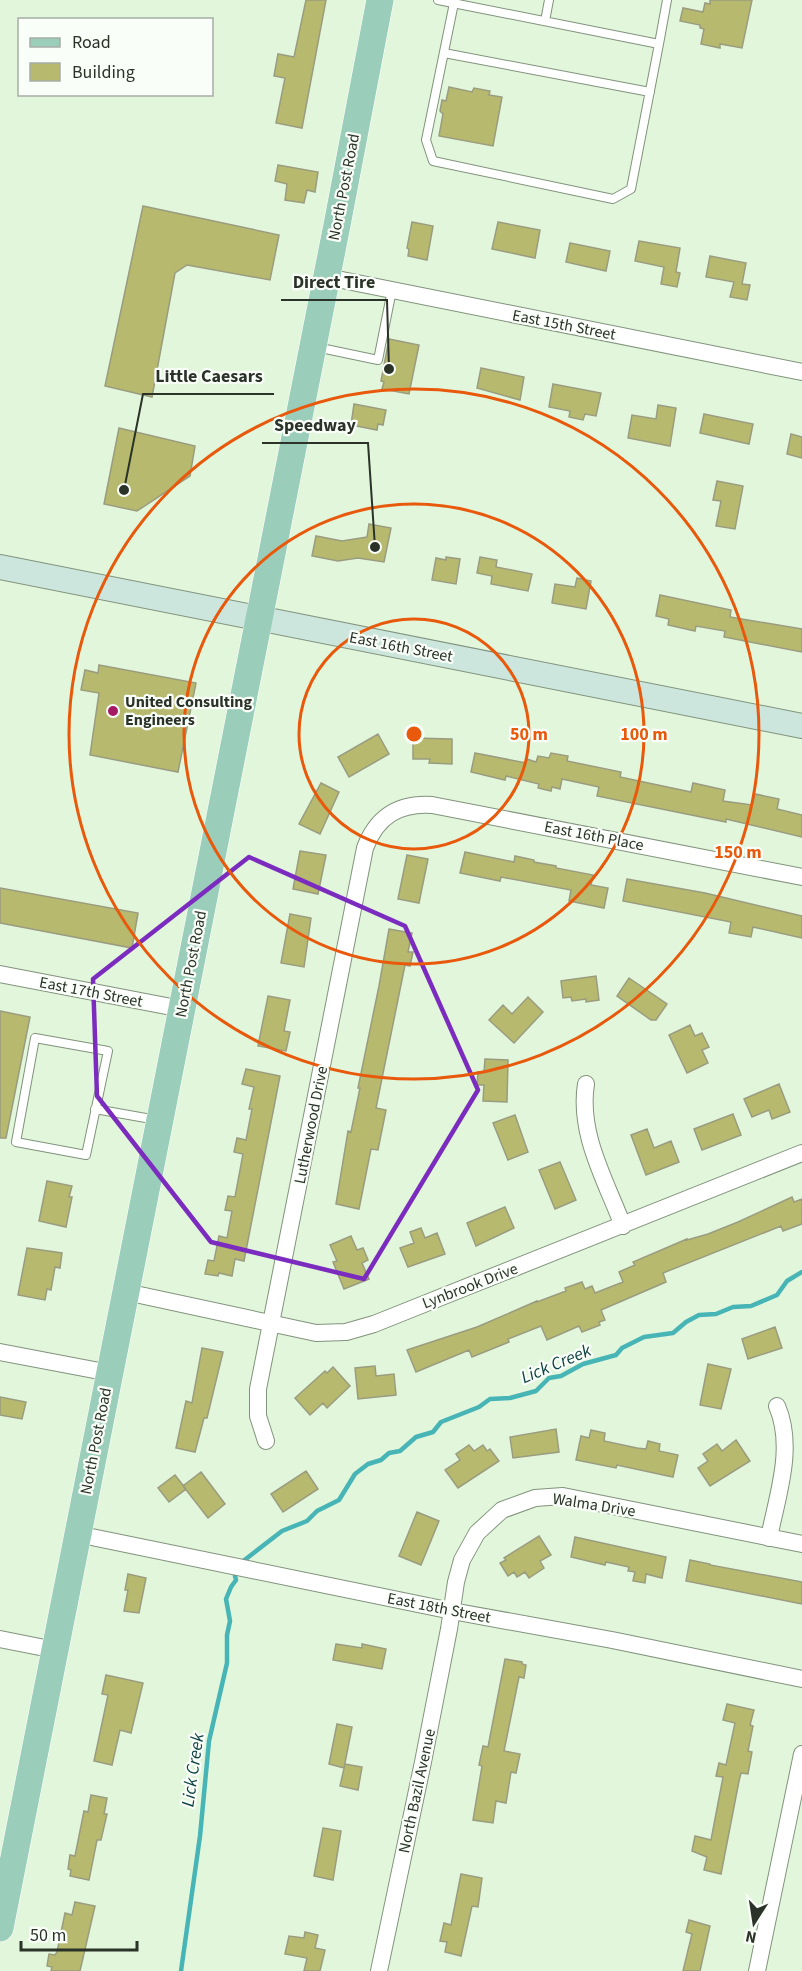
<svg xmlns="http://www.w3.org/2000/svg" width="802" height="1971" viewBox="0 0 802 1971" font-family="'Source Sans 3',sans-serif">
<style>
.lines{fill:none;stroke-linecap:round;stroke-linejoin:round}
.stream{stroke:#47b4b6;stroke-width:4.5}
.building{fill:#b7ba6e;stroke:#9a9c7f;stroke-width:1.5}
.lane-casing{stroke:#81937c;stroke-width:10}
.street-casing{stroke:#81937c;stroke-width:18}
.secondary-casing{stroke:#81937c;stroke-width:26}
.primary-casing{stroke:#fff;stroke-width:28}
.lane{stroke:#fff;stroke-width:8}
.street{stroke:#fff;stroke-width:16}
.secondary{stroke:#cde6dd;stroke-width:24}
.primary{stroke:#9bcdbb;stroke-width:27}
.marked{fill:none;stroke:#7b2cbf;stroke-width:4.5;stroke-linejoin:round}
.ring{fill:none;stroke:#e8590c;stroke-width:3}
.poi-dot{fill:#a41b63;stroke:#fafef9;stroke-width:2}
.labels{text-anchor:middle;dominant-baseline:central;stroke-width:4.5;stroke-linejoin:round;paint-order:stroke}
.street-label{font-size:16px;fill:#2b3329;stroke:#fafef9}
.poi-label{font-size:16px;font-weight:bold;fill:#2b3329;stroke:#fafef9;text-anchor:start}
.water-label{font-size:18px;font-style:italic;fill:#0c3f40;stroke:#fafef9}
.centre{fill:#e8590c;stroke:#fafef9;stroke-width:3}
.ring-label{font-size:18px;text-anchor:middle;font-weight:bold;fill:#e8590c;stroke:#fafef9;stroke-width:4.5;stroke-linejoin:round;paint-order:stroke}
.leader{fill:none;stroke:#2b3329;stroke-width:2}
.callout-dot{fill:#2b3329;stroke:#fafef9;stroke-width:2}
.callout-label{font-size:18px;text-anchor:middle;font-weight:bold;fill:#2b3329;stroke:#fafef9;stroke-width:4.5;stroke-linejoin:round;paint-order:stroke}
</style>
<rect width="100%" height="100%" fill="#e2f6dc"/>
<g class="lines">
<path class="stream" d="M242,1562L282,1531L307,1521L317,1511L339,1500L355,1474L368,1464L381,1460L389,1453L400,1451L416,1437L433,1432L441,1422L479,1407L490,1399L510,1398L536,1391L549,1378L561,1376L583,1364L616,1355L622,1348L644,1337L673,1333L686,1322L699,1315L716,1314L733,1307L751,1306L777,1295L787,1281L802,1272
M181,1971L200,1836L209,1741L227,1663V1635L230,1621L226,1599L231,1587L236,1580L235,1576"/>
</g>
<path class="building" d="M306,0H326L302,128L276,123L285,78L274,76L278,54L294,57Z
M710,0H752L742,48L720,44V48L701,44L704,29L700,28V25L680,21L683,8L703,12L705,3L710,4Z
M449,87L472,92L474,88L490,91L489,95L502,97L493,146L439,136L443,114L440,111L442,100L446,101Z
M278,165L318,172L315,192L307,190L304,203L285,200L287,184L275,181Z
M143,206L279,235L270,280L187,265L175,273L152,397L105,386Z
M412,222L433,226L427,260L408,256L409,249L407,248Z
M498,222L540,230L535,258L492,249Z
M639,241L680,248L676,272L680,273L677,287L661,284L664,267L635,261Z
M570,243L610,251L606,271L566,262Z
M710,256L746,263L742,284L750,285L747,300L730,297L734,282L706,277Z
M389,339L419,345L409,394L382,389L384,382L381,381Z
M481,368L524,377L520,400L477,388Z
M553,384L601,393L596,416L585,414L583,420L569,417L570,411L549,407Z
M354,404L386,410L383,425L378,424L377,430L351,425Z
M658,405L676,408L670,446L628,438L632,415L656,419Z
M704,414L753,424L749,444L700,433Z
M119,428L195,446L190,476L137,511L104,504Z
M791,434L802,437V458L787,454Z
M717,481L743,486L735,529L716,526L721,501L713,500Z
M369,524L391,528L384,562L358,558L338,561L312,556L316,536L342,541L367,537Z
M446,557L460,559L456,584L432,580L436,558L446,560Z
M480,557L497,560L496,567L532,574L528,591L491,584L492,576L477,573Z
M577,578L591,581L586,609L552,603L555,584L575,587Z
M660,595L731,610L730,617L802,629V652L724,637L725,631L696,626L695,631L668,625L669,619L656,616Z
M99,665L196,683L178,772L90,755L99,693L81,690L85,670L98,673Z
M378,734L389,754L349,777L338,757Z
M413,738L452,739V764L429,763L430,759H413Z
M475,753L526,763L527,759L536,762L538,756L549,758L551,753L568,756L567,761L621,772L620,777L691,792L693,783L725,790L723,801L752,805L755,794L779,799L777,809L802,815V837L726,819V822L597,796L599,787L562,779L560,789L552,787L551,791L538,788L539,784L506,776L505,780L471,772Z
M321,783L339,792L320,834L299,824Z
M300,851L326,855L318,894L293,889Z
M465,852L514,862L515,856L534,860V862L556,866V868L593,875L591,885L608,888L604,908L569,901L571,890L501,877L500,881L460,873Z
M407,855L428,859L419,903L398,899Z
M627,879L705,893L802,916V938L753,927L751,937L729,933L731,922L623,901Z
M0,888L138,913L132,948L0,923Z
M290,914L311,918L304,967L281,963Z
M389,929L412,933L408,952H413L410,966L405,965L376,1108L386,1110L378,1150L371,1149L359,1209L336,1204L348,1131L351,1132L360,1088H358L379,986Z
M596,976L599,1000L586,1002V999L572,1001L571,997L563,998L561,981Z
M629,978L667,1004L656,1020H651L617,996Z
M268,996L290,1000L284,1031L290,1032L286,1051L258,1046Z
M528,997L543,1012L514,1043L489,1020L503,1005L512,1014Z
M0,1011L30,1017L6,1138H0Z
M690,1025L695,1036L702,1033L709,1047L702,1050L708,1063L687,1073L669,1035Z
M485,1059L508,1060L507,1102L483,1101L484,1085H477L478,1072H484Z
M246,1069L280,1076L244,1261L235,1259L232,1276L219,1273L218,1276L205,1274L208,1260L214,1261L219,1236L227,1238L232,1211L225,1210L228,1196L235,1197L243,1154L234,1152L237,1138L246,1140L252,1109H249L254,1087L242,1084Z
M779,1084L790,1112L772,1119L769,1110L752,1117L744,1099Z
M733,1114L741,1135L702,1150L694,1129Z
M515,1115L528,1152L508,1160L493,1123Z
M647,1129L654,1148L671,1141L679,1162L646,1175L631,1135Z
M560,1162L576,1200L555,1209L539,1170Z
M47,1181L72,1186L69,1197H72L66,1227L39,1221Z
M792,1197L794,1202L802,1199V1224L783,1231L781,1226L663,1273L666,1282L601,1310L605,1320L599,1322L600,1325L582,1332L579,1326L547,1340L541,1326L508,1339L509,1342L472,1357L469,1350L416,1372L407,1350L477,1327L537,1301V1302L566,1291L565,1288L582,1282L585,1289L592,1286L595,1293L623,1282L619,1272L635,1265L633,1262L687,1239V1240L708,1234L738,1222Z
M505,1207L514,1228L476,1246L467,1223Z
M421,1228L425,1238L437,1233L445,1254L408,1267L400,1248L414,1243L410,1232Z
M351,1236L357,1250L363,1248L368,1260L362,1263L369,1279L344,1289L333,1262L337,1261L330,1245Z
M27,1248L62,1253L60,1268L55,1267L51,1290L47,1289L45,1300L18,1295Z
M775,1327L782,1348L748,1359L742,1339Z
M202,1348L223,1352L207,1418H204L195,1452L176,1448L186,1401L192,1403Z
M708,1364L731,1369L721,1409L700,1405Z
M375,1366L376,1376L394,1374L396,1395L358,1399L355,1368Z
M333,1367L350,1386L327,1408L323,1403L310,1415L295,1398L325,1371L327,1373Z
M0,1397L26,1402L22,1419L0,1415Z
M556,1429L559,1452L513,1458L510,1437Z
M591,1430L605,1433L604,1441L637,1448L646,1449L648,1441L660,1444L659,1451L678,1455L673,1477L617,1465L616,1468L576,1460L581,1436L589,1438Z
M736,1440L750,1461L710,1486L698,1468L708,1461L703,1454L717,1444L722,1451Z
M469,1445L474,1451L483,1445L487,1451L490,1449L499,1461L458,1488L445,1470L460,1460L456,1454Z
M306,1471L318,1489L283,1512L271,1494Z
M201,1472L225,1504L208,1518L183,1486Z
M175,1475L186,1489L169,1502L158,1488Z
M417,1512L439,1521L421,1565L399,1556Z
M539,1536L551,1555L540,1561L544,1568L529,1578L525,1572L517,1577L514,1572L508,1576L500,1563L506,1560L504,1558Z
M575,1537L666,1557L662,1578L646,1574L645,1583L633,1581L635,1572L628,1571L629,1567L606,1562L605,1565L571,1557Z
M690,1560L710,1564V1565L802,1582V1604L686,1581Z
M128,1574L146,1578L139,1613L124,1611L128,1590H125Z
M336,1644L362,1648V1644L386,1649L382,1669L333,1660Z
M505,1659L522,1662V1664L526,1665L524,1678L519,1677L504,1751L520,1754L516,1773L511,1772L506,1803L496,1801L493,1823L473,1820L482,1766L479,1765L483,1746L488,1747Z
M106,1675L143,1683L131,1733L120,1730L112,1765L94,1761L108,1695L102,1694Z
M727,1704L754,1710L750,1725L753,1726L748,1751L752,1752L748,1774L741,1773L739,1781L721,1874L704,1870L707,1857L692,1851L695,1836L711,1840L723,1777L716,1776L719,1763L726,1765L735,1723L723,1720Z
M337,1724L352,1727L344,1768L329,1764Z
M345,1764L362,1767L358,1790L340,1786Z
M91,1795L107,1798L104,1814H107L101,1840H97L89,1880L70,1876L71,1870L68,1869L70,1855L75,1856L84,1811L88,1812Z
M323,1828L341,1831L333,1880L314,1876Z
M461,1874L482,1878L478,1907L472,1906L461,1956L445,1952L447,1942L440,1941L444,1923L451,1925Z
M75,1902L95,1906L80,1971H51L52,1967L47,1966L49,1954L55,1955L57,1952L65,1913L72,1915Z
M689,1920L710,1926L700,1971H683L692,1934L686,1932Z
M305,1932L318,1935L315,1948L325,1950L320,1971H304L307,1958L285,1954L289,1936L304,1938Z"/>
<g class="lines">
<g class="lane-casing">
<path id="lane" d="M438,0L659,44L667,0
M454,3L426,140L433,161L613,199L631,189L659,44
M545,21L549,0
M444,53L650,92
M316,347L378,360L392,290
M35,1038L108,1051L86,1155L16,1142Z
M95,1109L157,1120"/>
</g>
<g class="street-casing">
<path id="street" d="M327,277L802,372
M0,974L182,1009
M586,1084C578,1134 606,1181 623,1226
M126,1292L316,1333L346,1332L374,1324L802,1153
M0,1352L110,1373
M266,1441L258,1416V1389L365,848C377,816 399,803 432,805L802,877
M77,1534L452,1611L612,1640L802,1679
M769,1538C777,1496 795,1448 777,1406
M0,1639L55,1650
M379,1971L423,1762L449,1629L456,1582L462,1560L477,1533L502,1510L535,1498L563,1496L802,1544
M757,1971L802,1754"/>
</g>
<g class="secondary-casing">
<path id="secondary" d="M0,567C267,622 535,672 802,726"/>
</g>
<g class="primary-casing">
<path id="primary" d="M0,1928L337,225L380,0"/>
</g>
<use href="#lane" class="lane"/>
<use href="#street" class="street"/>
<use href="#secondary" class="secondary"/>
<use href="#primary" class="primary"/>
</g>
<path class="marked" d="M249,857L405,926L478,1090L364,1279L211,1242L97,1096L93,979Z"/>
<g class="ring">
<circle cx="414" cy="734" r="115"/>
<circle cx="414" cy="734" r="230"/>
<circle cx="414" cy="734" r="345"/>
</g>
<circle class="poi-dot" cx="113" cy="711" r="6"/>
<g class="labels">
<g class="street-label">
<text transform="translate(344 187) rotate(-79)">North Post Road</text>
<text transform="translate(564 325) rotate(11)">East 15th Street</text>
<text transform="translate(401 647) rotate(11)">East 16th Street</text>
<text transform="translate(594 836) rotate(11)">East 16th Place</text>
<text transform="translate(191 964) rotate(-79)">North Post Road</text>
<text transform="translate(91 992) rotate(11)">East 17th Street</text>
<text transform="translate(311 1125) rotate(-79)">Lutherwood Drive</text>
<text transform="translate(470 1286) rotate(-21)">Lynbrook Drive</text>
<text transform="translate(96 1441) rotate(-79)">North Post Road</text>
<text transform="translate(594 1505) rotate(9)">Walma Drive</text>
<text transform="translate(439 1608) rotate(11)">East 18th Street</text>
<text transform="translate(417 1791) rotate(-78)">North Bazil Avenue</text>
</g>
<g class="poi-label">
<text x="125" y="702">United Consulting<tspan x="125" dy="18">Engineers</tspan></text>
</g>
<g class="water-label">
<text transform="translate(556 1364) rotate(-23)">Lick Creek</text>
<text transform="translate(193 1770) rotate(-82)">Lick Creek</text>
</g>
</g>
<circle cx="414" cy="734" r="9" class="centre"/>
<g class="ring-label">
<text x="529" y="740">50 m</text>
<text x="644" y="740">100 m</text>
<text x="738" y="858">150 m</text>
</g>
<path class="leader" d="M389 369L387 300H281M124 490L143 394H274M375 547L368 443H262"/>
<g class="callout-dot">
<circle cx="389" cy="369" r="6"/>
<circle cx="124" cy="490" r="6"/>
<circle cx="375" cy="547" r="6"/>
</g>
<g class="callout-label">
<text x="334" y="288">Direct Tire</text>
<text x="209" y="382">Little Caesars</text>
<text x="315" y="431">Speedway</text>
</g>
<rect x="18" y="18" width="195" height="78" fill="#fafef9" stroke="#a7ada6" stroke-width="1.5"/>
<rect x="30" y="38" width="30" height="9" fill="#9bcdbb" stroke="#a7ada6" stroke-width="1.5"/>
<text x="72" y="48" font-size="18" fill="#2b3329">Road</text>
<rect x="30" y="63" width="30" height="18" fill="#b7ba6e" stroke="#a7ada6" stroke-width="1.5"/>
<text x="72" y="78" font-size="18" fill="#2b3329">Building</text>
<g transform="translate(754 1923) rotate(192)" stroke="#fafef9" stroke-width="4.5" paint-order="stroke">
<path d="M0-4.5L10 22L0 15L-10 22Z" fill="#2b3329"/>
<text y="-9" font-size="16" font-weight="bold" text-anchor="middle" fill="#2b3329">N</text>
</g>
<path d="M21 1941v9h116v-9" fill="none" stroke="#2b3329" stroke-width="3"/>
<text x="30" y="1941" font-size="18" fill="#2b3329" stroke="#fafef9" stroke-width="4.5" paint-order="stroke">50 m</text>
</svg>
